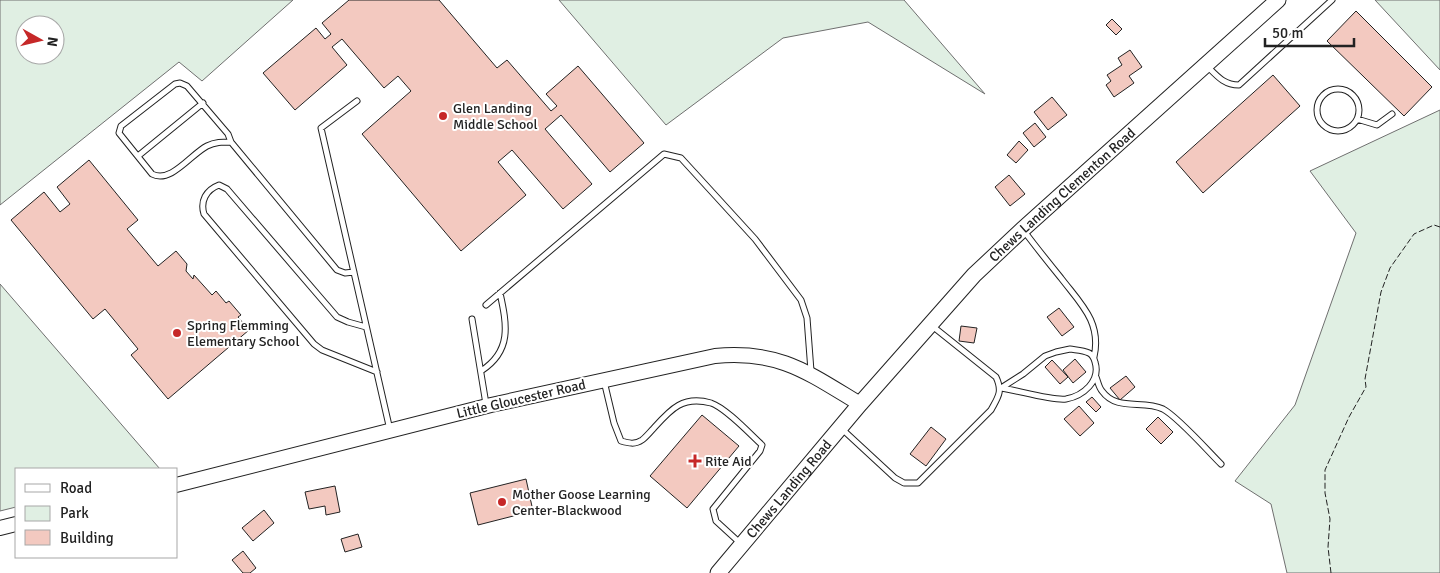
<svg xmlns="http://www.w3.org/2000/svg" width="1440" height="573" viewBox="0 0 1440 573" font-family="Signika,sans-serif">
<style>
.green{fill:#e0efe3;stroke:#6f6f6f;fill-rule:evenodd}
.building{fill:#f3c9c0;stroke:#222}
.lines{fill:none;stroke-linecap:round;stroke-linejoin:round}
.service-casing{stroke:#222;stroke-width:7}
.tertiary-casing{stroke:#222;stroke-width:16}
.secondary-casing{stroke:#222;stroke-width:17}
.service{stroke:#fff;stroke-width:5}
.tertiary{stroke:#fff;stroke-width:14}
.secondary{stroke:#fff;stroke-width:15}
.fence{stroke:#222;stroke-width:1;stroke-dasharray:6 2.5;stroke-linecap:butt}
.poi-dot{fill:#c62828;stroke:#fff;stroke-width:2}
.labels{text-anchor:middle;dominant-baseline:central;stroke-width:4;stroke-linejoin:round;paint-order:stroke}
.poi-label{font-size:14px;fill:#222;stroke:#fff;text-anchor:start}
.street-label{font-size:14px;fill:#222;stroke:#fff}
</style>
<rect width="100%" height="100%" fill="#fff"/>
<path class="green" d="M0,0H293L202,81L179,62L0,205ZM25,25H55V55H25Z
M559,0H904L985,94L868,22L783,38L666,125Z
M1375,0H1440V70Z
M1440,110V573H1287L1271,504L1235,481L1295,405L1356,233L1310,171Z
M0,284L160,469H16V507L0,511Z"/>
<path class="building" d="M349,0H439L497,68L507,60L551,111L557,106L546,94L578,66L644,143L610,172L561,115L545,129L592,184L563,209L512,150L498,162L526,195L461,251L362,134L411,91L398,76L384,88L342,39L332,47L347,65L295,110L263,73L316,28L325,39L331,34L322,23Z
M1356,11L1432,87L1404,116L1327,41Z
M1112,19L1122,29L1116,35L1106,25Z
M1130,50L1142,67L1129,76L1134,83L1114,97L1106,85L1111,81L1107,75L1122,65L1118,58Z
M1273,75L1300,106L1203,193L1176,162Z
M1052,97L1067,115L1048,130L1034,112Z
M1035,123L1046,137L1034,147L1023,133Z
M1019,141L1028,150L1016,163L1007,155Z
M89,160L138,220L127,229L158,266L176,251L187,264L186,271L193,279L194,275L212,295L216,291L226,303L229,301L241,315L238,317L249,330L168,399L131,355L138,349L105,309L93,319L11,220L44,192L60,212L70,204L57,187Z
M1009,175L1025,194L1010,206L995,187Z
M1059,308L1074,327L1062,336L1047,317Z
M961,326L977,328L974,343L959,341Z
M1075,359L1086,372L1073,383L1063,370Z
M1052,360L1068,377L1060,384L1045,367Z
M1126,376L1135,387L1120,400L1110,388Z
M1092,397L1101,407L1096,412L1086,402Z
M1079,406L1094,423L1080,436L1064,419Z
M702,415L739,446L687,508L650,476Z
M1158,417L1173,432L1161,444L1146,429Z
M931,427L946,439L926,466L910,454Z
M526,479L533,511L478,525L470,493Z
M335,486L340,512L326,515L325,506L309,509L305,492Z
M264,510L274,523L253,541L242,528Z
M358,534L362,547L345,552L341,539Z
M243,551L256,568L250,573H243L232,560Z"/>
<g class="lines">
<g class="service-casing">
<path id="service" d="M1207,66C1217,76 1224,85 1239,85L1332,0
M1317 110a21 21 0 1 1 42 0a21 21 0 1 1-42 0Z
M357,101L321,128L390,430
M1357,119L1377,125L1392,114
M231,142C222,142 215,142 207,146C191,154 171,184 152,174L119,133L121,126L175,84L180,83L187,86L228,134L231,142L337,270L345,273L354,272
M138,156L203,103
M1024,231C1036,247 1048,262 1061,278C1080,303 1102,322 1094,357
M486,305L664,154L681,158L755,239L801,300L807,318L811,371
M472,319L486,404
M366,327L348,322L337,317L227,189L219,185C206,190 200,201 204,214L314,344L322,350L377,372
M1070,349C1076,350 1083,350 1089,353C1093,355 1094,358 1095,362C1101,381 1083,396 1066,399C1052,401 1017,390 1001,388L1023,374L1045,356L1056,352Z
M481,371C512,351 507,325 500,293
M1096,377C1098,382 1099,388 1102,391C1117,412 1143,399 1163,409C1178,417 1207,450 1221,464
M604,381L614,423L621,441C628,443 635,445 642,440C646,437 650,432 653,429C670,410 682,395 711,403C726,408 750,434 762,445L760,451L713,509L716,521L740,543
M842,429L895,478L904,483H918L991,410C998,397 1003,392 996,377L931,325"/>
</g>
<g class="tertiary-casing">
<path id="tertiary" d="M176,485L491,405L715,356C779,350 807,372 860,404
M0,528L16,524"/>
</g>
<g class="secondary-casing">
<g id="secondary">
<path id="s1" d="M718,573L860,404L974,275L1023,229L1278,0"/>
</g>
</g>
<use href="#service" class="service"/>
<use href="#tertiary" class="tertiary"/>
<use href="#secondary" class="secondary"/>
<path class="fence" d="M1331,573L1328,547L1330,519L1325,493V470L1349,417L1366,387L1365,379L1381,292L1390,268L1414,234L1434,225L1440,227"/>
</g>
<g class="poi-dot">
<circle cx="443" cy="116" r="5"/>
<circle cx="177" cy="333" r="5"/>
<path d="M692.5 453.5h5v5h5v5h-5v5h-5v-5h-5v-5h5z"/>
<circle cx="502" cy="502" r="5"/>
</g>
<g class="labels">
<g class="poi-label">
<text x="453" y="108">Glen Landing<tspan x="453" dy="16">Middle School</tspan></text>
<text x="187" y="325">Spring Flemming<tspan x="187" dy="16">Elementary School</tspan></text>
<text x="705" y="461">Rite Aid</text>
<text x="512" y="494">Mother Goose Learning<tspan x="512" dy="16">Center-Blackwood</tspan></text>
</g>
<g class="street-label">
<text stroke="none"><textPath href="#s1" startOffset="512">Chews Landing Clementon Road</textPath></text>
<text transform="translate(521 399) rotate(-13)">Little Gloucester Road</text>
<text stroke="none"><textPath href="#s1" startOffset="110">Chews Landing Road</textPath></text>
</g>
</g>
<rect x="15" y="468" width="162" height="90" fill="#ffffff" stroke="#a7a7a7"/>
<rect x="25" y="484" width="25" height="8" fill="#ffffff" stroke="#a7a7a7"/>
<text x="60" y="493" font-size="15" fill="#222222">Road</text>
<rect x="25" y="506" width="25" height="15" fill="#e0efe3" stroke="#a7a7a7"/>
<text x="60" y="518" font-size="15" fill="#222222">Park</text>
<rect x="25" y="530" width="25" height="15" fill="#f3c9c0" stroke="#a7a7a7"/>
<text x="60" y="543" font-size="15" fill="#222222">Building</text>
<g transform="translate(40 40) rotate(98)"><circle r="24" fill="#ffffff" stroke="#a7a7a7"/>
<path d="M0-4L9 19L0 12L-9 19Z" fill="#c62828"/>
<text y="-8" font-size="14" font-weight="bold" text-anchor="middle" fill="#222222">N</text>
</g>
<path d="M1265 38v8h89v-8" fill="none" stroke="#222222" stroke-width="2.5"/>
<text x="1272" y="38" font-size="15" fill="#222222" stroke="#ffffff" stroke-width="4" paint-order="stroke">50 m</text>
</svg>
